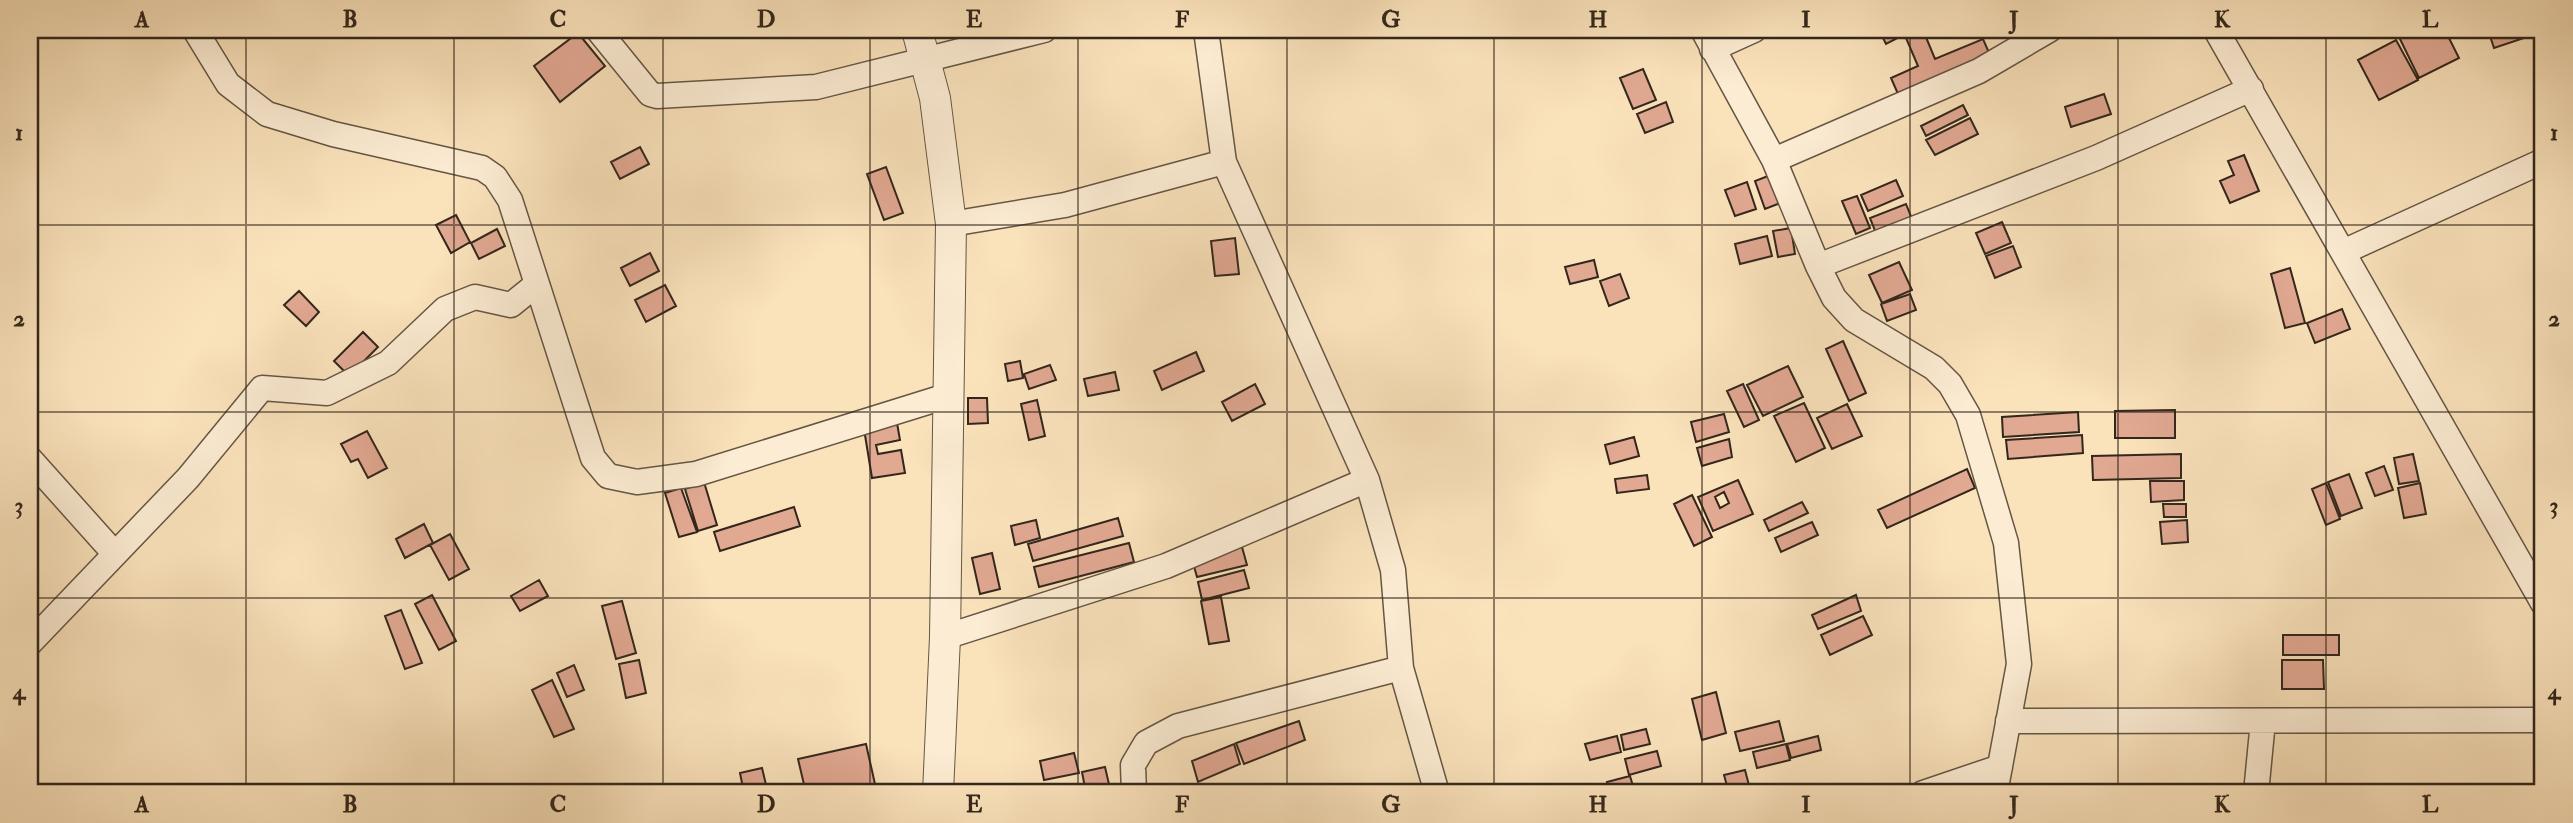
<svg xmlns="http://www.w3.org/2000/svg" width="2573" height="823" viewBox="0 0 2573 823" font-family="'IM FELL Double Pica',serif">
<style>
.building{fill:#e1a892;stroke:#33271c;stroke-width:2;fill-rule:evenodd}
.lines{fill:none;stroke-linecap:round;stroke-linejoin:round}
.minor-casing{stroke:#655644;stroke-width:27}
.tertiary-casing{stroke:#655644;stroke-width:32}
.minor{stroke:#fcecd3;stroke-width:24}
.tertiary{stroke:#fcecd3;stroke-width:30}
.grid{fill:none;stroke:#33271c;stroke-width:2;stroke-opacity:0.55}
.neatline{fill:none;stroke:#33271c;stroke-width:2.5}
.grid-label{font-size:23px;text-anchor:middle;font-weight:bold;fill:#33271c}
</style>
<rect width="100%" height="100%" fill="#fae2bb"/>
<filter id="stains"><feTurbulence type="fractalNoise" baseFrequency=".00286" numOctaves="4"/><feColorMatrix values="0 0 0 0 .2 0 0 0 0 .09 0 0 0 0 .02 0 0 0 .5 -.17"/></filter>
<radialGradient id="worn" r=".72"><stop offset=".6" stop-color="#630" stop-opacity="0"/><stop offset="1" stop-color="#630" stop-opacity=".3"/></radialGradient>
<path class="building" d="M1879,30H1913L1886,44Z
M1923,30L1935,59L1983,39L1990,55L1898,94L1891,78L1918,66L1906,38Z
M2409,30H2445L2459,58L2419,78L2398,35Z
M2488,30H2537L2539,33L2494,48Z
M578,33L605,66L560,102L534,66Z
M2396,40L2418,80L2379,100L2358,60Z
M1643,69L1656,100L1633,109L1620,78Z
M2104,94L2111,114L2071,127L2065,107Z
M1666,102L1673,122L1645,133L1637,114Z
M1963,105L1968,115L1926,136L1921,126Z
M1970,118L1978,134L1935,155L1926,140Z
M640,147L649,164L620,179L611,162Z
M2244,155L2259,191L2230,203L2220,181L2234,175L2228,161Z
M886,167L903,213L884,220L867,174Z
M1773,174L1783,202L1765,209L1755,181Z
M1896,180L1903,196L1868,211L1861,195Z
M1747,182L1756,209L1735,216L1725,190Z
M1857,196L1870,228L1856,234L1842,201Z
M1906,204L1914,224L1878,238L1870,218Z
M456,215L470,242L451,253L436,225Z
M2002,222L2011,243L1985,254L1976,233Z
M1791,228L1795,254L1778,257L1773,231Z
M497,229L505,246L479,259L471,243Z
M1767,236L1772,256L1740,264L1735,244Z
M1235,238L1239,274L1215,276L1211,241Z
M2013,246L2021,267L1995,278L1986,256Z
M650,253L659,271L630,286L621,268Z
M1594,260L1598,277L1570,284L1565,267Z
M1899,262L1912,290L1882,303L1869,275Z
M2290,268L2305,323L2285,328L2271,274Z
M1620,274L1629,298L1609,306L1600,281Z
M665,285L676,306L646,322L635,300Z
M299,291L319,312L306,326L284,305Z
M1910,294L1916,310L1887,321L1881,304Z
M2342,309L2350,329L2315,343L2307,323Z
M363,332L378,347L349,376L334,361Z
M1843,341L1866,393L1849,401L1826,349Z
M1196,352L1204,371L1162,390L1154,371Z
M1020,361L1023,378L1008,381L1005,364Z
M1050,365L1056,380L1029,389L1024,374Z
M1788,366L1803,397L1763,416L1747,385Z
M1115,372L1119,390L1088,396L1084,379Z
M1255,384L1265,404L1232,421L1222,402Z
M1743,384L1759,420L1744,427L1727,391Z
M968,398H987L988,423L968,424Z
M1037,400L1045,436L1029,440L1021,404Z
M1804,403L1825,448L1796,462L1774,416Z
M1847,404L1862,436L1832,449L1817,418Z
M2175,410V438H2115V411Z
M2078,412L2079,432L2003,437L2002,417Z
M1724,414L1729,432L1696,442L1691,422Z
M897,423L900,440L876,445L878,454L901,450L905,473L872,478L864,429Z
M367,431L387,468L368,478L358,459L351,462L341,444Z
M2082,435L2083,453L2008,459L2006,440Z
M1634,437L1639,456L1610,464L1605,445Z
M1729,439L1732,457L1702,466L1697,448Z
M2181,454V478L2093,480L2092,456Z
M2413,454L2419,481L2399,484L2394,458Z
M2384,466L2393,490L2375,496L2366,473Z
M1967,469L1975,488L1887,528L1878,510Z
M2349,474L2362,508L2341,516L2328,482Z
M1647,475L1649,489L1617,493L1615,479Z
M1738,480L1753,514L1713,531L1698,497ZM1724,492L1729,503L1720,508L1715,497Z
M2150,481H2184V500L2151,502Z
M704,482L717,525L698,531L685,489Z
M2326,483L2340,519L2326,525L2312,489Z
M2420,483L2426,514L2404,518L2398,488Z
M681,488L697,532L679,537L665,493Z
M1692,495L1712,537L1694,546L1674,504Z
M1802,502L1808,513L1769,531L1764,520Z
M2163,504H2186V517H2164Z
M794,507L800,526L720,551L714,532Z
M1118,518L1123,536L1033,561L1028,544Z
M1036,520L1040,538L1015,545L1011,526Z
M2187,520L2188,542L2162,544L2160,522Z
M1812,522L1818,535L1781,552L1775,538Z
M424,524L433,543L405,558L396,539Z
M450,534L469,569L449,580L430,545Z
M1129,543L1134,562L1039,587L1034,567Z
M1242,547L1247,565L1197,577L1192,559Z
M992,553L1000,589L980,594L972,558Z
M1244,570L1249,588L1202,600L1198,582Z
M539,580L548,596L520,611L511,596Z
M432,595L456,641L439,650L415,604Z
M1856,595L1861,611L1818,629L1812,615Z
M1221,597L1229,641L1209,644L1201,601Z
M622,601L636,653L616,659L602,606Z
M401,610L422,663L405,669L385,616Z
M1863,616L1872,635L1830,655L1821,635Z
M2283,635H2339V655H2283Z
M639,660L646,693L626,698L619,664Z
M2282,660H2323L2324,689H2282Z
M574,665L584,690L567,697L557,673Z
M552,680L574,729L554,737L532,690Z
M1716,692L1726,733L1702,740L1692,699Z
M1299,721L1305,740L1244,764L1236,743Z
M1779,721L1784,741L1740,751L1735,732Z
M1646,729L1650,744L1624,750L1621,735Z
M1617,736L1621,752L1590,760L1585,744Z
M1818,736L1821,750L1791,758L1787,744Z
M866,744L877,793H806L798,759Z
M1234,744L1240,764L1198,782L1192,761Z
M1786,744L1790,760L1757,768L1753,752Z
M1657,751L1661,766L1629,775L1625,759Z
M1074,753L1079,773L1044,780L1040,761Z
M1105,767L1111,793H1086L1082,772Z
M762,768L768,793H744L740,773Z
M1745,770L1751,793H1729L1724,775Z
M1630,776L1635,793H1610L1607,782Z"/>
<g class="lines">
<g class="minor-casing">
<path id="minor" d="M195,30L228,84L267,114L333,134L482,168L495,177L510,200L593,458L608,476L637,482L696,474L950,395
M598,30L650,94L657,96L816,87L1044,30
M1206,30L1224,162L1367,480L1393,570L1401,668L1437,793
M1703,30L1774,160L1818,266L1834,298L1854,320L1934,368L1950,384L1968,415L2006,543L2019,664L1995,793
M2216,30L2543,603
M1712,49L1754,30
M1774,160L1979,71L2049,30
M951,224L1065,205L1224,162
M2343,252L2543,161
M1818,266L2096,158L2251,89
M30,459L115,554
M945,637L1166,566L1367,480
M30,643L188,478L262,388L327,393L388,363L445,309L475,297L511,305L537,284
M2008,721L2543,720
M1134,793L1133,765L1146,743L1178,726L1401,668
M1923,793L2000,767
M2256,793L2263,721"/>
</g>
<g class="tertiary-casing">
<path id="tertiary" d="M917,30L935,98L951,224L945,637L938,793"/>
</g>
<use href="#minor" class="minor"/>
<use href="#tertiary" class="tertiary"/>
</g>
<path class="grid" d="M246,30V793M454,30V793M663,30V793M870,30V793M1078,30V793M1287,30V793M1494,30V793M1702,30V793M1910,30V793M2118,30V793M2326,30V793M30,225H2543M30,412H2543M30,598H2543"/>
<rect width="2573" height="823" fill="none" stroke="#fae2bb" stroke-width="77"/>
<rect x="38" y="38" width="2496" height="746" class="neatline"/>
<g class="grid-label">
<text x="142" y="27">A</text>
<text x="350" y="27">B</text>
<text x="558" y="27">C</text>
<text x="766" y="27">D</text>
<text x="974" y="27">E</text>
<text x="1182" y="27">F</text>
<text x="1391" y="27">G</text>
<text x="1598" y="27">H</text>
<text x="1806" y="27">I</text>
<text x="2014" y="27">J</text>
<text x="2222" y="27">K</text>
<text x="2430" y="27">L</text>
<text x="19" y="140">1</text>
<text x="2554" y="140">1</text>
<text x="19" y="326">2</text>
<text x="2554" y="326">2</text>
<text x="19" y="513">3</text>
<text x="2554" y="513">3</text>
<text x="19" y="699">4</text>
<text x="2554" y="699">4</text>
<text x="142" y="812">A</text>
<text x="350" y="812">B</text>
<text x="558" y="812">C</text>
<text x="766" y="812">D</text>
<text x="974" y="812">E</text>
<text x="1182" y="812">F</text>
<text x="1391" y="812">G</text>
<text x="1598" y="812">H</text>
<text x="1806" y="812">I</text>
<text x="2014" y="812">J</text>
<text x="2222" y="812">K</text>
<text x="2430" y="812">L</text>
</g>
<rect width="100%" height="100%" filter="url(#stains)"/>
<rect width="100%" height="100%" fill="url(#worn)"/>
</svg>
